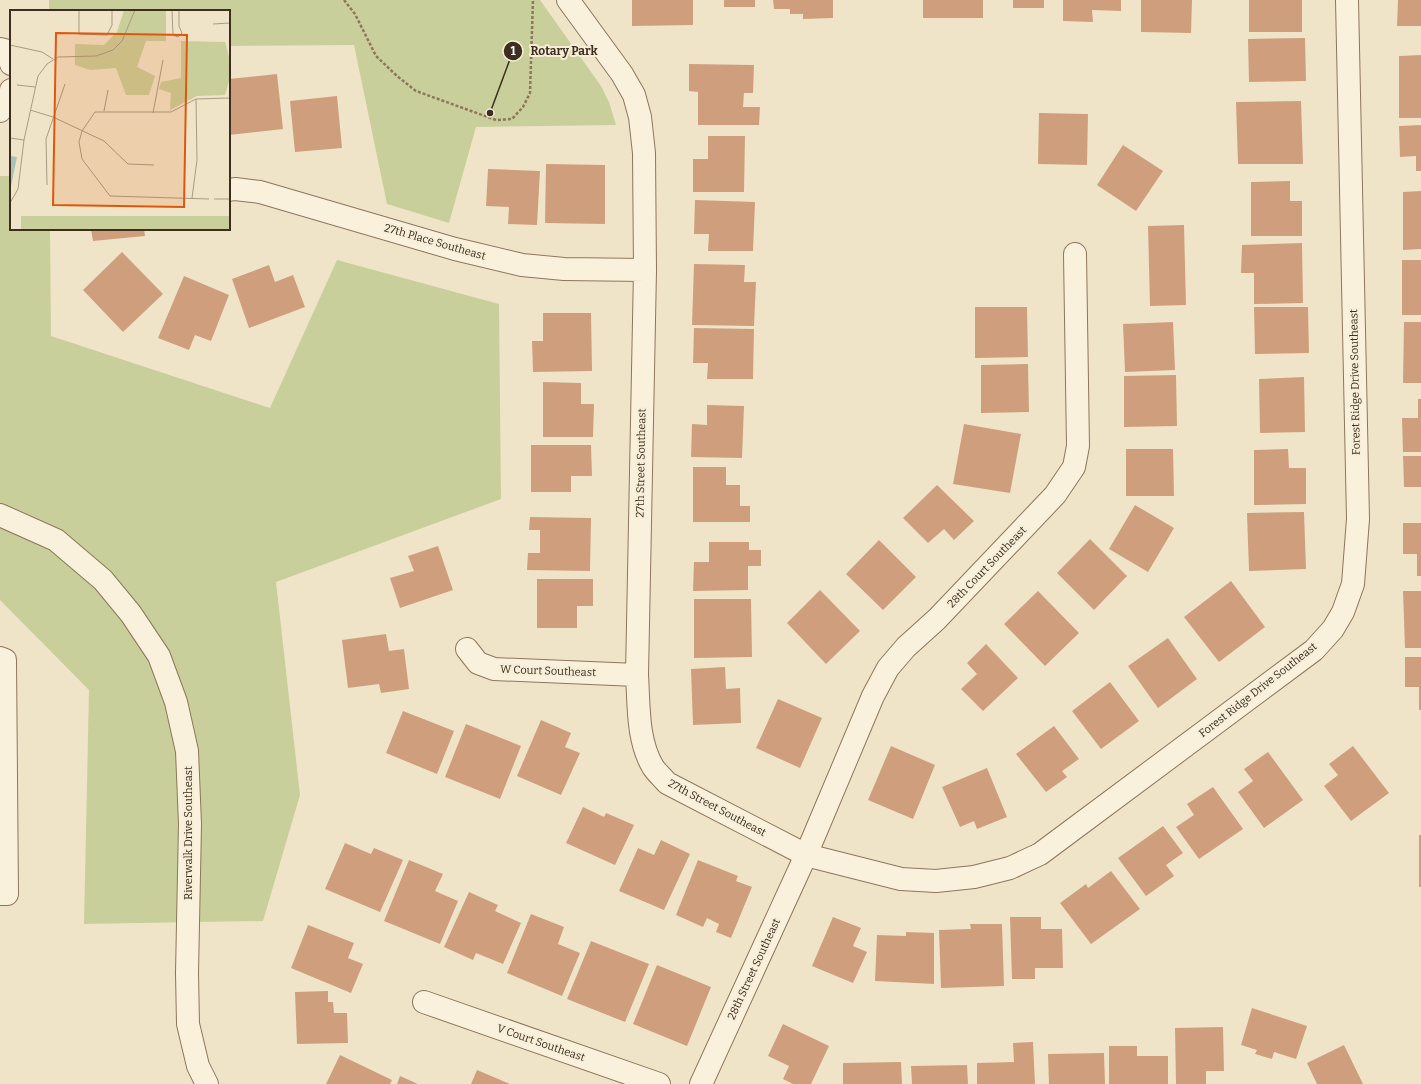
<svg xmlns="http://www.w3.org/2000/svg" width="1421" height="1084" viewBox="0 0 1421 1084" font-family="Bitter,serif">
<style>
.green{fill:#c9cf9b}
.building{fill:#cf9f7d}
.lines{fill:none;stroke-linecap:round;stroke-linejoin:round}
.minor-casing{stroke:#8d765c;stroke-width:24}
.path{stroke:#8d765c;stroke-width:2.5;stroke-dasharray:3 2;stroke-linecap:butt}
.minor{stroke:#faf1dc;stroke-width:22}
.labels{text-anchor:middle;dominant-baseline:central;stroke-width:4;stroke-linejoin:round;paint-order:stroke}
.street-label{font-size:11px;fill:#3d2e20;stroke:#f7eed8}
.inset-road{fill:none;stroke:#a89b85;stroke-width:1}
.view{fill:#df570d;fill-opacity:0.15;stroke:#df570d;stroke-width:2}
.inset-edge{fill:none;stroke:#3d2e20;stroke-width:2}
.leader{fill:none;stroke:#3d2e20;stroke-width:1.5}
.callout-dot{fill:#3d2e20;stroke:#f7eed8;stroke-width:1.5}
.mark-label{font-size:12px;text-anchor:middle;font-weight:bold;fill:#fff}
.callout-label{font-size:12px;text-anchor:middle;font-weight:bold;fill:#3d2e20;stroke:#f7eed8;stroke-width:4;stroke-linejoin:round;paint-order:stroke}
</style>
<rect width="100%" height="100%" fill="#f0e4c8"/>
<path class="green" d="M49,0H540L601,86L609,102L616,125L476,127L449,223L387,204L354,45L229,46V11H49Z
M0,176H11V229H50L51,336L270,408L337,260L499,304L501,499L276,582L300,795L263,921L84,924L89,690L0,600Z"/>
<path class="building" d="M632,0H693V25L632,26Z
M724,0H755V7H724Z
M773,0H833V18L803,19V14H790V9H774Z
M923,0H983V18H923Z
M1013,0H1044V8H1013Z
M1063,0H1121V11L1092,10L1093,22L1063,21Z
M1141,0H1192L1191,33L1141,32Z
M1249,0H1302V32H1249Z
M1398,0H1421V26H1397Z
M1305,38L1306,81L1249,82L1248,39Z
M1421,55V118H1399V56Z
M689,64L754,65L753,93H744L743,107H760L759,125H698V92L689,91Z
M277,74L283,129L229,135V79Z
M337,96L342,148L295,152L290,101Z
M1301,101L1303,164H1238L1236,102Z
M1039,113L1088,114L1087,165L1038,164Z
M1421,125V171H1416V156L1400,157L1399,126Z
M708,136H745L744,192H693V159H708Z
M1123,145L1163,171L1136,211L1097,185Z
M546,164L605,165V224L545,223Z
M488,169L540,171L537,225L508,224L509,207L486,206Z
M1290,181V201H1302V236H1251V182Z
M1421,191V249L1403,250V192Z
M695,200L755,202L753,251H708L709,234H694Z
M1184,225L1186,305L1150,306L1148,226Z
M91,229H144L145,236L93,241Z
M1302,243L1303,303L1254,304V273H1241L1242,245Z
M122,252L163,294L123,332L83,290Z
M1402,260H1421V315H1402Z
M694,264L745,265L744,282H756L754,326L692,325Z
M269,265L275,282L293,275L305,307L249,328L232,279Z
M184,276L229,295L211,341L195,335L189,350L158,338Z
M975,307H1027L1028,357L975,358Z
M1254,307H1308L1309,353L1255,354Z
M543,313H591L592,371L533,372L532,341H543Z
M1173,322L1175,370L1125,372L1123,324Z
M1404,322H1421V383H1403Z
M694,328L754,329L753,379H707L708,363H693Z
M1028,364L1029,412L981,413V365Z
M1176,375L1177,426L1124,427V376Z
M1304,377L1305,432L1260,433L1259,379Z
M543,382L581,383V404H594L593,437H543Z
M1418,399H1421V452H1403L1402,418H1418Z
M707,405L744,406L742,458L691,457L692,424L707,425Z
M964,424L1021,434L1010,493L953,484Z
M531,445H591L592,476H571V492H531Z
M1126,449H1173L1174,496H1126Z
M1288,449L1289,468H1306V504L1254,505V450Z
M1403,456H1421V487H1404Z
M693,467H726V485H740V506H750V522H693Z
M937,485L974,521L954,540L944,529L928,543L903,518Z
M1135,505L1174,528L1148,572L1109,549Z
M1304,512L1306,569L1249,571L1247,513Z
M530,517L591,518L590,571L527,570L528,553H540V530H529Z
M1403,523H1421V576H1417V554H1403Z
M1090,539L1127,576L1094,610L1057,573Z
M879,540L916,577L883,610L846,574Z
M709,542H749V550H761V566H748V590L693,591L694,562H709Z
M438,546L453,590L400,608L390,578L414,571L408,556Z
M537,579H593V606H577V628H537Z
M1231,581L1265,627L1219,662L1184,617Z
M820,590L860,631L826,664L787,623Z
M1038,591L1079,633L1045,666L1004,624Z
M1403,591H1421V648H1405Z
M694,599H751L752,657L694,658Z
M386,634L389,651L404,649L409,689L381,693L379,684L348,688L342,640Z
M1168,638L1197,679L1158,708L1128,666Z
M986,644L1018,678L983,711L961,689L977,674L967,663Z
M1405,657H1421V710H1419V687H1405Z
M725,667L726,689L740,688L741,723L693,725L691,669Z
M1110,682L1139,721L1101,749L1072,711Z
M778,699L822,718L800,768L756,748Z
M403,711L454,731L437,774L386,753Z
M541,720L571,733L565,747L580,753L561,795L517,776Z
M466,724L521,746L500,799L445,777Z
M1054,726L1079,759L1062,771L1067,777L1046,792L1016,754Z
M891,746L935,765L913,819L868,800Z
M1353,746L1389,793L1351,821L1324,786L1338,775L1329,764Z
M1268,752L1303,800L1264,828L1238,792L1253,781L1244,769Z
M987,768L1007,817L977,829L974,821L960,827L942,787Z
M1213,787L1243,829L1199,859L1176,827L1194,815L1187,804Z
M583,807L604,817L606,813L634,825L615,865L566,843Z
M1163,826L1183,853L1166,865L1174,876L1146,896L1118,858Z
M1419,835H1421V887H1419Z
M661,840L690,854L664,910L619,891L638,848L654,855Z
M345,843L371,854L374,848L403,860L380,912L325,889Z
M409,860L443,874L435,891L458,901L440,944L384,921Z
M698,860L738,876L736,881L752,887L731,938L716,932L719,924L707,918L703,927L676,915Z
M1111,871L1140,909L1091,944L1060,903L1086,884L1088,888Z
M469,892L498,905L495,911L521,923L503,964L476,953L473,960L444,947Z
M531,914L564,927L558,944L580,953L562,996L507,973Z
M833,917L861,928L853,946L867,952L853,983L812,966Z
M1010,917H1041V929H1062L1063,968H1035V979H1012Z
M970,924H1002L1004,986L941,988L939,930L971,929Z
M308,925L354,943L348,958L363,964L351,993L291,968Z
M906,932L934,933V984L875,981L877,935L906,936Z
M591,941L649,964L625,1022L567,999Z
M657,965L711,987L687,1046L633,1024Z
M328,991V1002H333L334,1013H347L348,1043L297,1044L295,992Z
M1252,1008L1307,1026L1296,1059L1274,1052L1272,1059L1255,1054L1257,1050L1241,1045Z
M783,1024L829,1046L811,1084H793L783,1079L789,1066L768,1056Z
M1223,1027L1224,1071H1206V1084H1176L1175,1028Z
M1033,1042L1035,1084H977V1063L1014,1062L1013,1043Z
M1344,1045L1363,1084H1317L1307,1063Z
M1109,1046H1137V1056H1168V1084H1109Z
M1104,1053L1105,1084H1049L1048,1054Z
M340,1055L392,1080L390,1084H326Z
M901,1062L902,1084H843V1063Z
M967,1065L968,1084H912L911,1066Z
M477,1070L510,1084H471Z
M400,1076L418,1084H397Z"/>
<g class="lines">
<g class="minor-casing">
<path id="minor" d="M568,0L622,74L634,95L640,117L644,153L645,270L637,675C639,706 637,740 653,767C657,773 663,778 667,783L806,855L901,879L936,881L974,877L1010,868L1040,854L1314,650L1333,629L1343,612L1353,584L1358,519L1347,0
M0,49L8,51L11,64
M0,111L10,97L11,90
M229,190L235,189L260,192L455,249L522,265L564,269L645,270
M0,515L56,540L103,580L131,614L159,656L176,702L187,751L190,824L187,973L188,1024L198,1066L207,1084
M467,649L478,663L494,669L637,675
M0,658L5,660L7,894H0
M424,1002L659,1084
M701,1084L806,855L873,696L888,668L906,647L937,619L1055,495L1074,467L1078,446L1075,254"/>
</g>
<path class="path" d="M344,0L355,14L376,56L397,76L416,91L496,120L512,119L523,107L530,93L533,0"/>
<use href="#minor" class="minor"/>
</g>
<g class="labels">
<g class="street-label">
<text transform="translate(435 242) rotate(16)">27th Place Southeast</text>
<text transform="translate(1355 382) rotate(-91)">Forest Ridge Drive Southeast</text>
<text transform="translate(641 463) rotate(-89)">27th Street Southeast</text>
<text transform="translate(987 567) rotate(-46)">28th Court Southeast</text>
<text transform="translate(548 671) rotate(2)">W Court Southeast</text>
<text transform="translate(1258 690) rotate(-38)">Forest Ridge Drive Southeast</text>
<text transform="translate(717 808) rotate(28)">27th Street Southeast</text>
<text transform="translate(188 833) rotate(-90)">Riverwalk Drive Southeast</text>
<text transform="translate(754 969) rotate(-65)">28th Street Southeast</text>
<text transform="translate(541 1043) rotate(19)">V Court Southeast</text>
</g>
</g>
<g transform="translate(10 10)">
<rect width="220" height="220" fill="#f0e4c8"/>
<path d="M114,0H156V31H136L127,57L145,66L139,85H116L106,58L80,60L65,55V34L94,35L107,22ZM171,31L215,32L220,51V68L215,85L187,86L160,100L161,83L149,79L151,72L171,68ZM11,206H220V220H11Z" fill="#c9cf9b"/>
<path d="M0,146L7,147L0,181Z" fill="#a9c4bc"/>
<path class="inset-road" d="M69,0V24L97,25L102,15V0M162,0L163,25L168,27L172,23L169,16V0M220,13V0M203,14L220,13M0,35L32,42L43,49M7,75L25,77M220,78V173M20,100L43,107L94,131L118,154L144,155M94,101L98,80M143,103L153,50M0,128L14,130M37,175L36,129L55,74M182,188L187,150L186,89M199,189L100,186L72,149L69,132L72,121L85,102H161L186,89L219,88M204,189H220M0,193L8,179L14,130L28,66L37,54L48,47L86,46L103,40L112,31L125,0"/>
<path class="view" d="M46,23L177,25L174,197L43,195Z"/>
<rect width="220" height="220" class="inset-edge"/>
</g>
<path class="leader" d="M490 113L513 51"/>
<g class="callout-dot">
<circle cx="490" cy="113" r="4"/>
<circle cx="513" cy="51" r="10"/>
</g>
<g class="mark-label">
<text x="513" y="55">1</text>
</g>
<g class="callout-label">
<text x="564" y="55">Rotary Park</text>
</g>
</svg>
